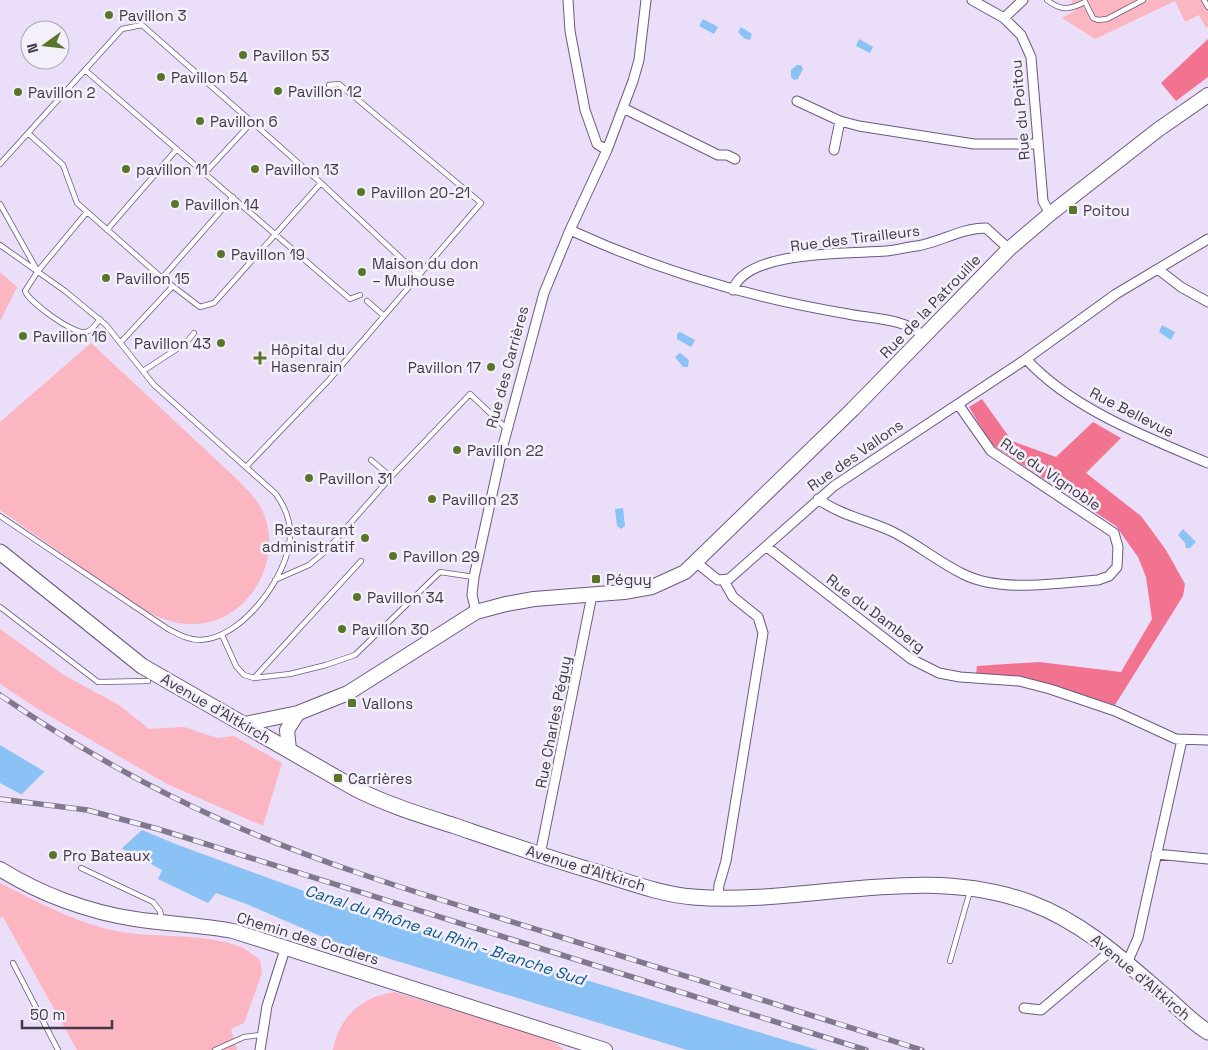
<svg xmlns="http://www.w3.org/2000/svg" width="1208" height="1050" viewBox="0 0 1208 1050" font-family="'Space Grotesk',sans-serif">
<style>
.green{fill:#fcb6c2}
.forest{fill:#f27390}
.water{fill:#8ac2f6}
.pier{fill:#ebdef9}
.lines{fill:none;stroke-linecap:round;stroke-linejoin:round}
.lane-casing{stroke:#6d5980;stroke-width:6}
.street-casing{stroke:#6d5980;stroke-width:11}
.secondary-casing{stroke:#6d5980;stroke-width:16}
.primary-casing{stroke:#6d5980;stroke-width:17}
.lane{stroke:#fff;stroke-width:4.5}
.street{stroke:#fff;stroke-width:9}
.secondary{stroke:#fff;stroke-width:14}
.primary{stroke:#fff;stroke-width:15}
.rail-casing{stroke:#82788d;stroke-width:5.5}
.rail{stroke:#f4f0f9;stroke-width:4;stroke-dasharray:11;stroke-linecap:butt}
.poi-dot{fill:#59752a;stroke:#f4f0f9;stroke-width:2}
.labels{text-anchor:middle;dominant-baseline:central;stroke-width:5;stroke-linejoin:round;paint-order:stroke}
.poi-label{font-size:15px;fill:#41394a;stroke:#f4f0f9;text-anchor:start}
.street-label{font-size:15px;fill:#41394a;stroke:#f4f0f9}
.water-label{font-size:16px;font-style:italic;fill:#0d588f;stroke:#f4f0f9}
</style>
<rect width="100%" height="100%" fill="#ebdef9"/>
<path class="green" d="M1071,0H1208V27L1206,28L1199,15L1185,22L1175,1L1095,39L1062,18L1076,10Z
M0,272L17,287L0,321Z
M91,343L240,482C246,489 253,495 258,503C289,551 252,623 194,624C175,625 160,618 143,610L0,510V422Z
M0,629L64,675L119,705L149,729L184,727L217,738L234,736L282,763L263,826L167,784L41,711L0,684Z
M0,883C38,902 74,922 116,931C157,939 202,932 241,947C248,950 254,956 260,960L262,973L244,1023L231,1029L237,1050H77L3,917L0,918Z
M394,992L539,1036L557,1044L564,1050H333C339,1017 361,997 394,992Z"/>
<path class="forest" d="M1208,39V77L1176,101L1161,83Z
M982,399L1012,441L1056,457L1093,422L1121,438L1086,473L1141,516L1166,550L1185,584L1183,596L1115,705L1023,679L976,675L977,666L1039,662L1121,672L1152,619L1146,577L1138,557L1116,526L991,444L969,407Z"/>
<path class="water" d="M703,19L718,27L714,34L699,26Z
M741,27L752,34L750,40L745,39L738,32Z
M859,39L873,47L870,53L856,46Z
M797,65H801L803,69L798,79L794,80L791,77V70Z
M1162,325L1175,332L1171,340L1159,332Z
M680,332L695,340L691,347L677,339V334Z
M680,353L689,360L688,367H683L675,357Z
M623,508L625,526L621,529L617,526L615,509Z
M1183,529L1196,542L1190,548H1186L1185,543L1178,535Z
M0,745L142,830L178,845L370,915L818,1050H687L332,941L249,905L216,893L208,903L158,879L162,870L0,783Z"/>
<path class="pier" d="M46,770L143,828L152,831L143,829L120,850L15,794H22Z"/>
<g class="lines">
<g class="lane-casing">
<path id="lane" d="M1047,0C1061,11 1069,10 1085,2L1093,18L1098,20L1107,19L1143,0
M1204,0L1208,7
M85,70L350,299L360,295
M28,133L63,165L77,203L162,278L233,197
M0,164L122,29L142,25L321,183L420,276
M205,173L252,122
M0,204L37,270
M87,212L38,271L25,291C29,302 74,335 86,332C92,331 96,324 100,319
M107,230L177,149
M0,245L65,291L106,325L154,385L276,494C285,507 291,521 290,537C288,576 242,639 200,640C188,640 178,634 168,629L0,516
M162,278L200,307L214,303L321,183
M367,301L384,316
M121,342L172,287
M143,371L186,343L194,333
M371,460L391,477
M246,467L329,380L481,203L339,84L329,85
M275,580L309,565L326,551L391,477L470,394L507,429
M0,607L98,682L148,681
M222,635L236,666L244,675L254,678L290,674L326,665L355,655L440,572L474,577
M254,678L361,561
M81,868L153,902L160,911L162,920
M950,961L970,891
M13,963L58,1050
M215,1050L244,1037L261,1035"/>
</g>
<g class="street-casing">
<path id="street" d="M568,0L570,31L585,110L597,144L607,150
M972,0L1004,18L1021,35L1031,57L1043,201L1050,214
M1004,18L1023,0
M797,101L840,121L859,126L974,144H1036
M623,108L718,155H727L735,159
M834,150L840,121
M570,230C659,271 752,298 848,314C872,319 905,318 923,336
M1159,270L1181,287L1208,302
M733,290C746,249 853,254 886,251C897,250 907,247 917,246C941,242 961,228 986,228L1009,249
M1026,359C1072,409 1146,437 1208,463
M818,499C840,515 867,520 891,531C916,543 938,562 963,574C1000,593 1058,583 1098,580L1109,576L1117,567L1118,547L1114,533L991,451L958,404
M767,547L911,659L939,673L960,677L1019,681L1050,689L1115,711L1176,739L1208,740
M697,563L718,580L729,579L834,486L1026,359L1116,294L1208,239
M476,612L472,595L474,577L502,449L544,293L570,230L607,150L633,81L639,60L646,0
M1156,854L1208,859
M540,855L592,595
M718,897L719,885L726,861L763,633L758,617L733,597L724,581
M1127,963L1138,938L1182,740
M1024,1008L1041,1010L1112,950
M260,1050L267,1006L286,946"/>
</g>
<g class="secondary-casing">
<path id="secondary" d="M245,724L298,713L348,693L476,612L506,604L534,599L624,592L652,587L685,572L853,409L1009,249L1050,214L1159,129L1208,95
M289,750L287,730L298,713
M0,869C40,894 88,912 135,919C168,924 201,925 233,931L605,1050"/>
</g>
<g class="primary-casing">
<path id="primary" d="M0,552L142,666L356,789C388,805 421,815 455,826C499,841 542,856 586,869C621,879 657,894 693,897C805,906 922,862 1031,903C1084,923 1123,960 1166,997C1179,1008 1193,1023 1208,1032"/>
</g>
<use href="#lane" class="lane"/>
<use href="#street" class="street"/>
<use href="#secondary" class="secondary"/>
<use href="#primary" class="primary"/>
<g class="rail-casing">
<path id="rail" d="M0,695C71,744 147,787 226,822C330,868 442,900 551,934C675,973 798,1011 922,1050
M0,799L87,810L158,829L866,1050"/>
</g>
<use href="#rail" class="rail"/>
</g>
<g class="poi-dot">
<circle cx="109" cy="15" r="5"/>
<circle cx="243" cy="55" r="5"/>
<circle cx="161" cy="77" r="5"/>
<circle cx="278" cy="91" r="5"/>
<circle cx="18" cy="92" r="5"/>
<circle cx="200" cy="121" r="5"/>
<circle cx="126" cy="169" r="5"/>
<circle cx="255" cy="169" r="5"/>
<circle cx="361" cy="192" r="5"/>
<circle cx="175" cy="204" r="5"/>
<rect x="1068" y="205" width="10" height="10" rx="2.5"/>
<circle cx="221" cy="254" r="5"/>
<circle cx="362" cy="272" r="5"/>
<circle cx="106" cy="278" r="5"/>
<circle cx="23" cy="336" r="5"/>
<circle cx="221" cy="343" r="5"/>
<path d="M257.5 350.5h5v5h5v5h-5v5h-5v-5h-5v-5h5z"/>
<circle cx="491" cy="367" r="5"/>
<circle cx="457" cy="450" r="5"/>
<circle cx="309" cy="478" r="5"/>
<circle cx="432" cy="499" r="5"/>
<circle cx="365" cy="538" r="5"/>
<circle cx="393" cy="556" r="5"/>
<rect x="591" y="574" width="10" height="10" rx="2.5"/>
<circle cx="357" cy="597" r="5"/>
<circle cx="342" cy="629" r="5"/>
<rect x="347" y="698" width="10" height="10" rx="2.5"/>
<rect x="333" y="773" width="10" height="10" rx="2.5"/>
<circle cx="53" cy="855" r="5"/>
</g>
<g class="labels">
<g class="poi-label">
<text x="119" y="15">Pavillon 3</text>
<text x="253" y="55">Pavillon 53</text>
<text x="171" y="77">Pavillon 54</text>
<text x="288" y="91">Pavillon 12</text>
<text x="28" y="92">Pavillon 2</text>
<text x="210" y="121">Pavillon 6</text>
<text x="136" y="169">pavillon 11</text>
<text x="265" y="169">Pavillon 13</text>
<text x="371" y="192">Pavillon 20-21</text>
<text x="185" y="204">Pavillon 14</text>
<text x="1083" y="210">Poitou</text>
<text x="231" y="254">Pavillon 19</text>
<text x="372" y="263">Maison du don<tspan x="372" dy="17">– Mulhouse</tspan></text>
<text x="116" y="278">Pavillon 15</text>
<text x="33" y="336">Pavillon 16</text>
<text x="211" y="343" text-anchor="end">Pavillon 43</text>
<text x="271" y="349">Hôpital du<tspan x="271" dy="17">Hasenrain</tspan></text>
<text x="481" y="367" text-anchor="end">Pavillon 17</text>
<text x="467" y="450">Pavillon 22</text>
<text x="319" y="478">Pavillon 31</text>
<text x="442" y="499">Pavillon 23</text>
<text x="355" y="529" text-anchor="end">Restaurant<tspan x="355" dy="17">administratif</tspan></text>
<text x="403" y="556">Pavillon 29</text>
<text x="606" y="579">Péguy</text>
<text x="367" y="597">Pavillon 34</text>
<text x="352" y="629">Pavillon 30</text>
<text x="362" y="703">Vallons</text>
<text x="348" y="778">Carrières</text>
<text x="63" y="855">Pro Bateaux</text>
</g>
<g class="street-label">
<text transform="translate(1020 110) rotate(-95)">Rue du Poitou</text>
<text transform="translate(855 238) rotate(-7)">Rue des Tirailleurs</text>
<text transform="translate(930 306) rotate(-46)">Rue de la Patrouille</text>
<text transform="translate(507 367) rotate(-75)">Rue des Carrières</text>
<text transform="translate(1132 412) rotate(27)">Rue Bellevue</text>
<text transform="translate(855 455) rotate(-35)">Rue des Vallons</text>
<text transform="translate(1051 474) rotate(34)">Rue du Vignoble</text>
<text transform="translate(876 613) rotate(37)">Rue du Damberg</text>
<text transform="translate(216 708) rotate(30)">Avenue d'Altkirch</text>
<text transform="translate(553 722) rotate(-79)">Rue Charles Péguy</text>
<text transform="translate(586 868) rotate(17)">Avenue d'Altkirch</text>
<text transform="translate(308 938) rotate(17)">Chemin des Cordiers</text>
<text transform="translate(1141 977) rotate(40)">Avenue d'Altkirch</text>
</g>
<g class="water-label">
<text transform="translate(445 935) rotate(18)">Canal du Rhône au Rhin - Branche Sud</text>
</g>
</g>
<g transform="translate(45 45) rotate(255)"><circle r="24" fill="#f4f0f9" stroke="#aca7b3"/>
<path d="M0-4L9 19L0 12L-9 19Z" fill="#59752a"/>
<text y="-8" font-size="14" font-weight="bold" text-anchor="middle" fill="#41394a">N</text>
</g>
<path d="M22 1020v8h90v-8" fill="none" stroke="#41394a" stroke-width="2.5"/>
<text x="30" y="1020" font-size="15" fill="#41394a" stroke="#f4f0f9" stroke-width="4" paint-order="stroke">50 m</text>
</svg>
